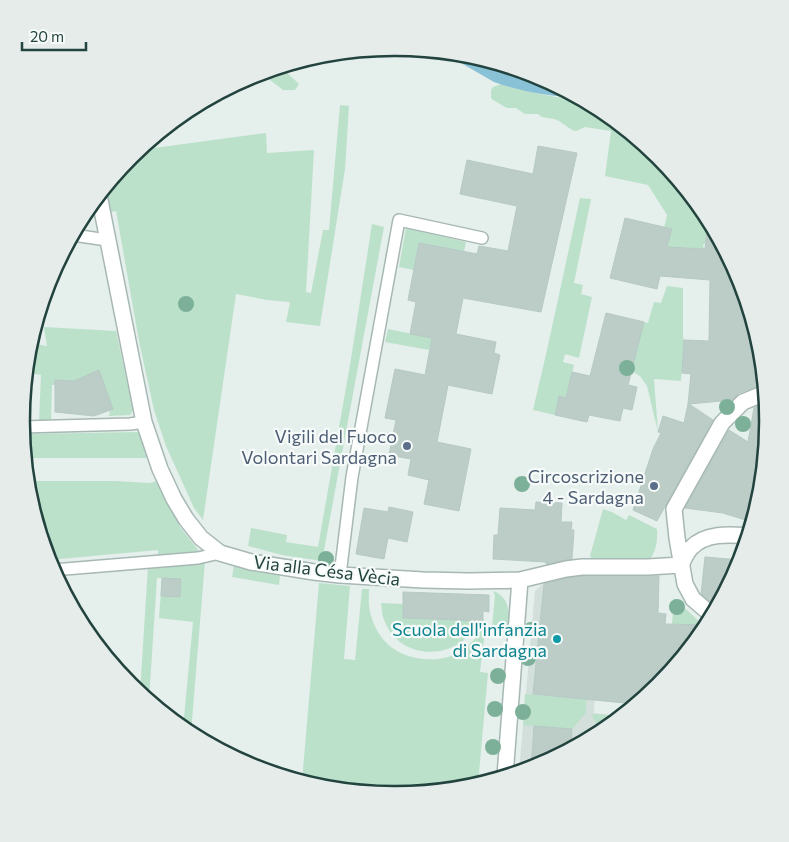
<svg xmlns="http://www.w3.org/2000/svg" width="789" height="842" viewBox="0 0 789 842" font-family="Commissioner,sans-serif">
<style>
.built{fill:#d3dfdb}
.green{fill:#bce1cb}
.water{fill:#89c1d7}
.building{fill:#bccdc8;stroke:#b6c9c4}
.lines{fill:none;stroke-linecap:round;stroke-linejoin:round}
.service-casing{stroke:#a7b8b4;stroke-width:14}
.minor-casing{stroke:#a7b8b4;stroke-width:18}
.service{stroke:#fff;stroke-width:11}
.minor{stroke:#fff;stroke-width:15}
.tree{fill:#7db099}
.service-dot{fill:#5c6f8a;stroke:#f6fbf9;stroke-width:2}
.culture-dot{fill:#0f9aa8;stroke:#f6fbf9;stroke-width:2}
.labels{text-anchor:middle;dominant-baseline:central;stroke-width:4.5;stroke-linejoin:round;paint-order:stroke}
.service-label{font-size:18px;fill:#4e5e75;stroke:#f6fbf9;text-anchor:end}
.street-label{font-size:18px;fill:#22433e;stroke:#f6fbf9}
.culture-label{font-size:18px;fill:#0d838f;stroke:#f6fbf9;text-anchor:end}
.rim{fill:none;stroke:#22433e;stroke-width:2.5}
</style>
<rect width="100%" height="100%" fill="#e5efec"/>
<path class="built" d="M581,577L598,604L594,713L621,716L602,732L537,766L519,771L535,591L548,579Z"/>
<path class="green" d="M482,59L538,76L554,85C528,81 505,72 482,59Z
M281,67L299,84L295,90H283L266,77L263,73Z
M501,84L535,93L556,97L579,98L602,111L659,157L705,214L708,220L706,242L703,245L704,249L688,248L663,264L672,230L664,228L667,215L648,185L605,176L611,131L585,127L576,131L572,130L559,121L554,119L542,117L538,114H525L516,108H507L493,100L491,98V90L493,87Z
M340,105L349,106L345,169L320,326L286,322L290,302L267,300L236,294L203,520L194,508L166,446L154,410L139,341L116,211L110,212L105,189L131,157L139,150L266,133L267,153L314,150L306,292L311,293L323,230H329Z
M580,198L591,199L574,283L583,285L581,294L592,297L579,358L565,354L563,362L574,365L566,398L559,396L555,415L533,410L547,350Z
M372,224L384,227L322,561L282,555L248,546L251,528L287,535L286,542L318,547L351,359Z
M406,228L466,242L464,252L420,243L414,270L399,267Z
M667,286L683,288V337C687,348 682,369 681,381L654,379L658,432L647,386L640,376L604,355L635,356L644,322L648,323L654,302L661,303Z
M44,327L116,331L133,410L132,412L130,415L108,416L110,414L109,410L113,408L99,371L74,381L55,380V385H52L51,422H39L41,375L26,372L30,343L47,346Z
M388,329L432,338L429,350L385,342Z
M139,432L147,458H25L23,434Z
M27,481H115L150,483L157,481L180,527L199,551L158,555V550L49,560L28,494Z
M603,509L612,512L626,520L629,515L657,529C658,539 656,554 648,561H594L590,556Z
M205,561L191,733L183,728L193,622L159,618L162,578H157L149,700L140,693L148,566Z
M234,565L280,575L279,585L232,577Z
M319,583L350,586L344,659L355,660L362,589H369C369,597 368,604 370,612C377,640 395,656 423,659C435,660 447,659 457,653C469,647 479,635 486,623L480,672L488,673L478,784L467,787L394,794L321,787L302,781Z
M493,591C507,595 511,611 508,625L502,628L492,627L495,595Z
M674,598L703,625L672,624Z
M381,603L403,604V618L479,621C473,630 466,641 455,646C429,659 396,650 385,622C382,616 382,610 381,603Z
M525,694L586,699V713L572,729L523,725Z
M592,714H594L621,716L605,728C598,726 593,721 592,714Z"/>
<path class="water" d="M442,52L468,55L482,59L512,74L532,80L554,85L579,98C550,96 522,92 494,82Z"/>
<path class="building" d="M538,146L577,153L541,312L463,298L456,334L496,342L494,353L500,355L492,394L448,385L437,442L471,449L459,511L424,504L429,480L408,475L411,459L389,455L396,420L385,418L395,369L425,375L432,338L410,334L416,302L408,300L419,243L477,254L479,246L508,251L517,206L460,194L467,160L533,174Z
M625,218L672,229L667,247L705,249L708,220L739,278L761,348L764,384L739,393L732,400L689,404L713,420L657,521L633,510L653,449L661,433L658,432L663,416L684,423L688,404L691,374L682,373L684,340L709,341L710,280L660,276L657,289L610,278Z
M606,313L644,322L628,385L637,387L632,410L623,408L620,421L589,415L587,422L555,415L559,396L566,398L572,372L590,376Z
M99,370L113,409L94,416L55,412V380L74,381Z
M766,403L768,421L761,494L752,522L723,513L685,508L729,430L748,442L754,408Z
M536,502L562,503L561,522H572L571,530H574L572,559L546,564V562L493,559L494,535H498L500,508L535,510Z
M389,507L413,512L407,542L388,538L384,559L356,554L364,508L388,512Z
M705,557L740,560L717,606L712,603L701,594Z
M583,576H659L658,613L666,614L665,624L707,625L658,685L635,704L533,694L544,584L568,578Z
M162,578L181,579L180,597L161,596Z
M403,592L489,595V612L483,611V621L403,618Z
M534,726L572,729L571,748L537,766L531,768Z"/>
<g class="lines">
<g class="service-casing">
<path id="service" d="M73,235L107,240
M22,427L130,424L144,422
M53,570L198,558L220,553
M340,575L352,477L399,220L482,238"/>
</g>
<g class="minor-casing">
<path id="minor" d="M99,195L144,422L160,469L174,499L186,519L201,538L220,553L251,562L314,572L340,575L423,580L469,581L520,580L566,569L582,567H648L681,565
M681,565C684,559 686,553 691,548C705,533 729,534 748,536
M713,614L707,611L693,599L685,584L677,538L674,509L722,423L743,402L765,393
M505,776L520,580"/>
</g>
<use href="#service" class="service"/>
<use href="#minor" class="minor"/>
</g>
<g class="tree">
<circle cx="186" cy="304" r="8"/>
<circle cx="627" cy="368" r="8"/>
<circle cx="727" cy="407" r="8"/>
<circle cx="743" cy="424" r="8"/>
<circle cx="522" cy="484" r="8"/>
<circle cx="326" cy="559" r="8"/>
<circle cx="677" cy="607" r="8"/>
<circle cx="531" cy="630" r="8"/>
<circle cx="528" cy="658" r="8"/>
<circle cx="498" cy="676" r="8"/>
<circle cx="495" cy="709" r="8"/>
<circle cx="523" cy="712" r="8"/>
<circle cx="493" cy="747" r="8"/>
</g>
<g class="service-dot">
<circle cx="407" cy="446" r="5"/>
<circle cx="654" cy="486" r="5"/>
</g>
<circle class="culture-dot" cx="557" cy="639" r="5"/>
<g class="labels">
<g class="service-label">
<text x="397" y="436">Vigili del Fuoco<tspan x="397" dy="21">Volontari Sardagna</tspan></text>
<text x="644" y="476">Circoscrizione<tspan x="644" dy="21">4 - Sardagna</tspan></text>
</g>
<g class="street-label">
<text transform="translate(327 570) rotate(7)">Via alla Césa Vècia</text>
</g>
<g class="culture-label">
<text x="547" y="629">Scuola dell'infanzia<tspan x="547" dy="21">di Sardagna</tspan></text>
</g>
</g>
<path d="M0 0H789V842H0ZM394 56H395A364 364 0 0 1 759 420V422A364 364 0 0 1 395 786H394A364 364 0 0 1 30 422V420A364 364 0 0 1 394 56Z" fill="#e5ecea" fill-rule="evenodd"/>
<path class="rim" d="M394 56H395A364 364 0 0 1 759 420V422A364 364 0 0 1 395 786H394A364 364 0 0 1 30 422V420A364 364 0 0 1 394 56Z"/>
<path d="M22 42v8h64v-8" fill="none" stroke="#22433e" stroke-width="2.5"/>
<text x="30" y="42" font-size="15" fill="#22433e" stroke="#f6fbf9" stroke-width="4" paint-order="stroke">20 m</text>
</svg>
